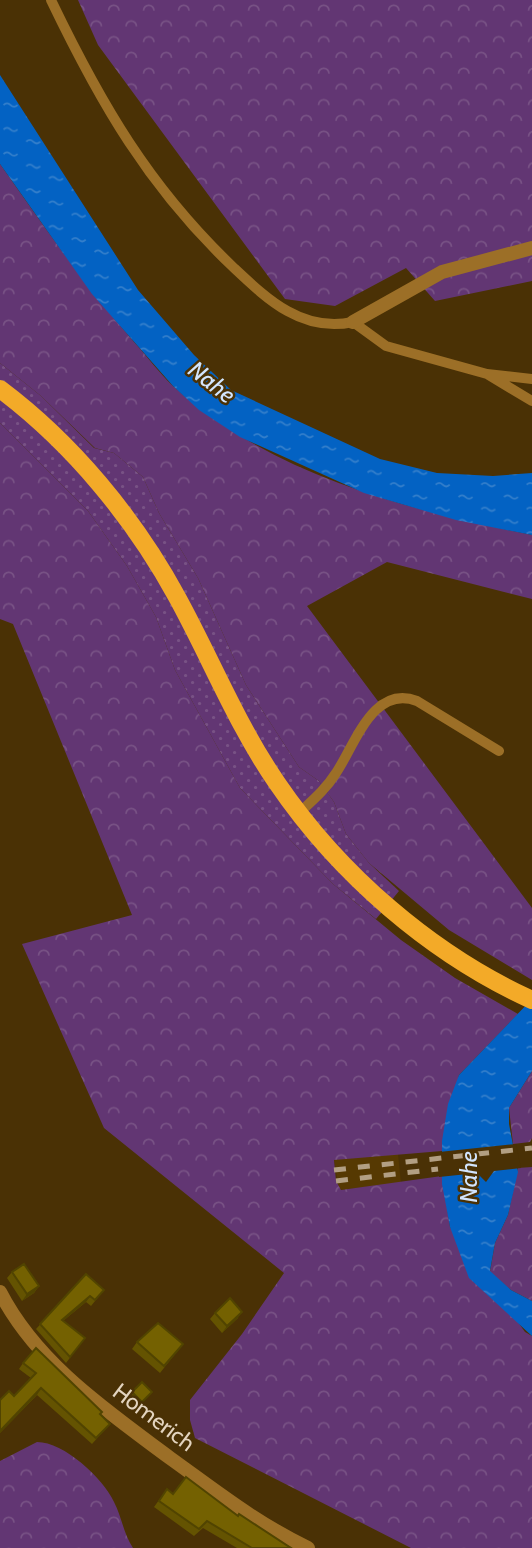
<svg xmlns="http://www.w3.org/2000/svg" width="532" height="1548" viewBox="0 0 532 1548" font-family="Cabin,sans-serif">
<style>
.built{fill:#563902}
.grass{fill:url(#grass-dots)}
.forest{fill:url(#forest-crowns)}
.water{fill:url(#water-ripples)}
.pier{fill:#4a3105}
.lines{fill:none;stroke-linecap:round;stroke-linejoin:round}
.service{stroke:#9c6f27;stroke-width:10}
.minor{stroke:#9c6f27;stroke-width:14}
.primary{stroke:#f3aa28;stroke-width:18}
.rail{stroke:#b29f83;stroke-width:5;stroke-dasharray:12 12;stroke-linecap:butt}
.wall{fill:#645301}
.shaded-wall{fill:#514401}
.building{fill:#746101;stroke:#514401;stroke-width:2}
.labels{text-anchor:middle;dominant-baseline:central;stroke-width:5;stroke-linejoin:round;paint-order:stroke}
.street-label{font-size:23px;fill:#e3d4bf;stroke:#4a3105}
.water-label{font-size:24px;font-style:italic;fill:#d2e5fe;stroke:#4a3105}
</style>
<defs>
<pattern id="grass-dots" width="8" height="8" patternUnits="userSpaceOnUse" patternTransform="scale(1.75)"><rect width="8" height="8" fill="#623673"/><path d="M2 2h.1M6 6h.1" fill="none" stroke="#785285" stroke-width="1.8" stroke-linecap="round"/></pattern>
<pattern id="forest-crowns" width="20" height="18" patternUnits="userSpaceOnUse" patternTransform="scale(1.75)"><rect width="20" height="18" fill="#623673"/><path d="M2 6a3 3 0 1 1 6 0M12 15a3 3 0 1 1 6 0" fill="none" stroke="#785285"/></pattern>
<pattern id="water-ripples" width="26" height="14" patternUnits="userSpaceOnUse" patternTransform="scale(1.75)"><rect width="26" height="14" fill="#0362c3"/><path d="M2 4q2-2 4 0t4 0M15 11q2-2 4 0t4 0" fill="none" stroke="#347fcb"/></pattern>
</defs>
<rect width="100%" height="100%" fill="#4a3105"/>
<path class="built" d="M398,1154L401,1183L339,1190L334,1159Z"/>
<path class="grass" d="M0,363L41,396L94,448L114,453L143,477L159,513L198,578L246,685L299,767L319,781L334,802L346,834L369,863L399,891L376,919L333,884L240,788L175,670L156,617L127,566L88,511L0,423Z"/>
<path class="forest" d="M78,0H532V281L435,301L406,268L335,306L285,299L98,45Z
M0,164C43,225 85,286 134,342C147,356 159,373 173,386C271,475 406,509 532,535V599L387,562L307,606L532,908V980L449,930L369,863L346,834L334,802L319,781L299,767L246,685L198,578L159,513L143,477L114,453L95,448L41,396L0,363Z
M0,423L88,511L127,566L156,617L175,670L240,788L333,884L401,940L455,978L518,1014L459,1075L442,1151L334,1160L336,1181L341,1190L442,1176L450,1227L525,1332L532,1336V1548H411L195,1438L190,1420V1400L242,1334L284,1273L104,1128L22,944L132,915L13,624L0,619Z
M532,1071V1138L530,1142L513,1144L509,1108Z
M532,1167V1301L511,1290L490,1272L495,1243L508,1215L518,1168Z
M37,1442C64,1442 103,1478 114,1502C122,1517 123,1533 133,1548H0V1461Z"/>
<path class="water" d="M0,75L138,290L194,355L231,390L380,459L437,473L493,476L532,473V535L456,520L364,493L240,437L199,410L173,386L92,294L0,164Z
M532,999V1071L509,1108V1124L518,1172L508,1215L495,1243L490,1271L511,1290L532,1301V1336L469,1278L450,1227L442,1184V1141L448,1104L459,1075Z"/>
<path class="pier" d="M516,1144L521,1168L494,1171L486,1182L477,1173L439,1177V1152Z"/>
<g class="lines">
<path class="service" d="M51,0C101,104 149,187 233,267C267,299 302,333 353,322L386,346L487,374L532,401
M487,374L532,379
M299,813C313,800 326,789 336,773C355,745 373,684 417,701L499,751"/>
<path class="minor" d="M353,322L442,272L532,248
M0,1292C37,1364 107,1411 170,1458C216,1491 256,1523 308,1548"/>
<path class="primary" d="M0,389C72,443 134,518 177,597C211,659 237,725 277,783C339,874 431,954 532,1000"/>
<path class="rail" d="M334,1170L532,1148
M336,1181L438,1169"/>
</g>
<path class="wall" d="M12,1272L39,1286L34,1293L22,1301L7,1278Z
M86,1274L104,1290L91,1306L86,1302L63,1321L85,1338L66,1363L36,1329Z
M215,1313L238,1318L222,1333L210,1319Z
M137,1342L183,1344L160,1373L132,1349Z
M23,1363L100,1415L110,1424L92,1444L37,1395L0,1433V1400L14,1396L31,1378L19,1369Z
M132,1392H152L139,1406L129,1395Z
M167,1489L173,1494L238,1516L239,1514L291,1548H237L203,1528L194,1536L154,1507Z"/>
<path class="shaded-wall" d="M39,1286L34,1293L22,1301L27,1294Z
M90,1296L86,1302L58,1325L62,1320Z
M242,1312L238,1318L222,1333L227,1326Z
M41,1388L37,1395L0,1433V1431Z"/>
<path class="building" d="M24,1264L39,1286L27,1294L12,1272Z
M86,1274L104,1290L95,1300L90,1296L62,1320L85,1338L70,1357L40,1324Z
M230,1298L242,1312L227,1326L215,1313Z
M158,1323L183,1344L164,1366L137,1342Z
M36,1348L102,1412L100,1414L110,1424L96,1438L41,1388L0,1431V1400L9,1391L14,1396L36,1373L23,1363Z
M142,1382L152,1392L142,1402L132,1392Z
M186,1477L238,1516L239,1514L291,1548H252L207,1521L199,1529L159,1501L167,1489L173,1494Z"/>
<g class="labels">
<g class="street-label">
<text transform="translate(154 1417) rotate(37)">Homerich</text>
</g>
<g class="water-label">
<text transform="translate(212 382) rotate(38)">Nahe</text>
<text transform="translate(468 1177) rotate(-90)">Nahe</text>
</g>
</g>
</svg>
